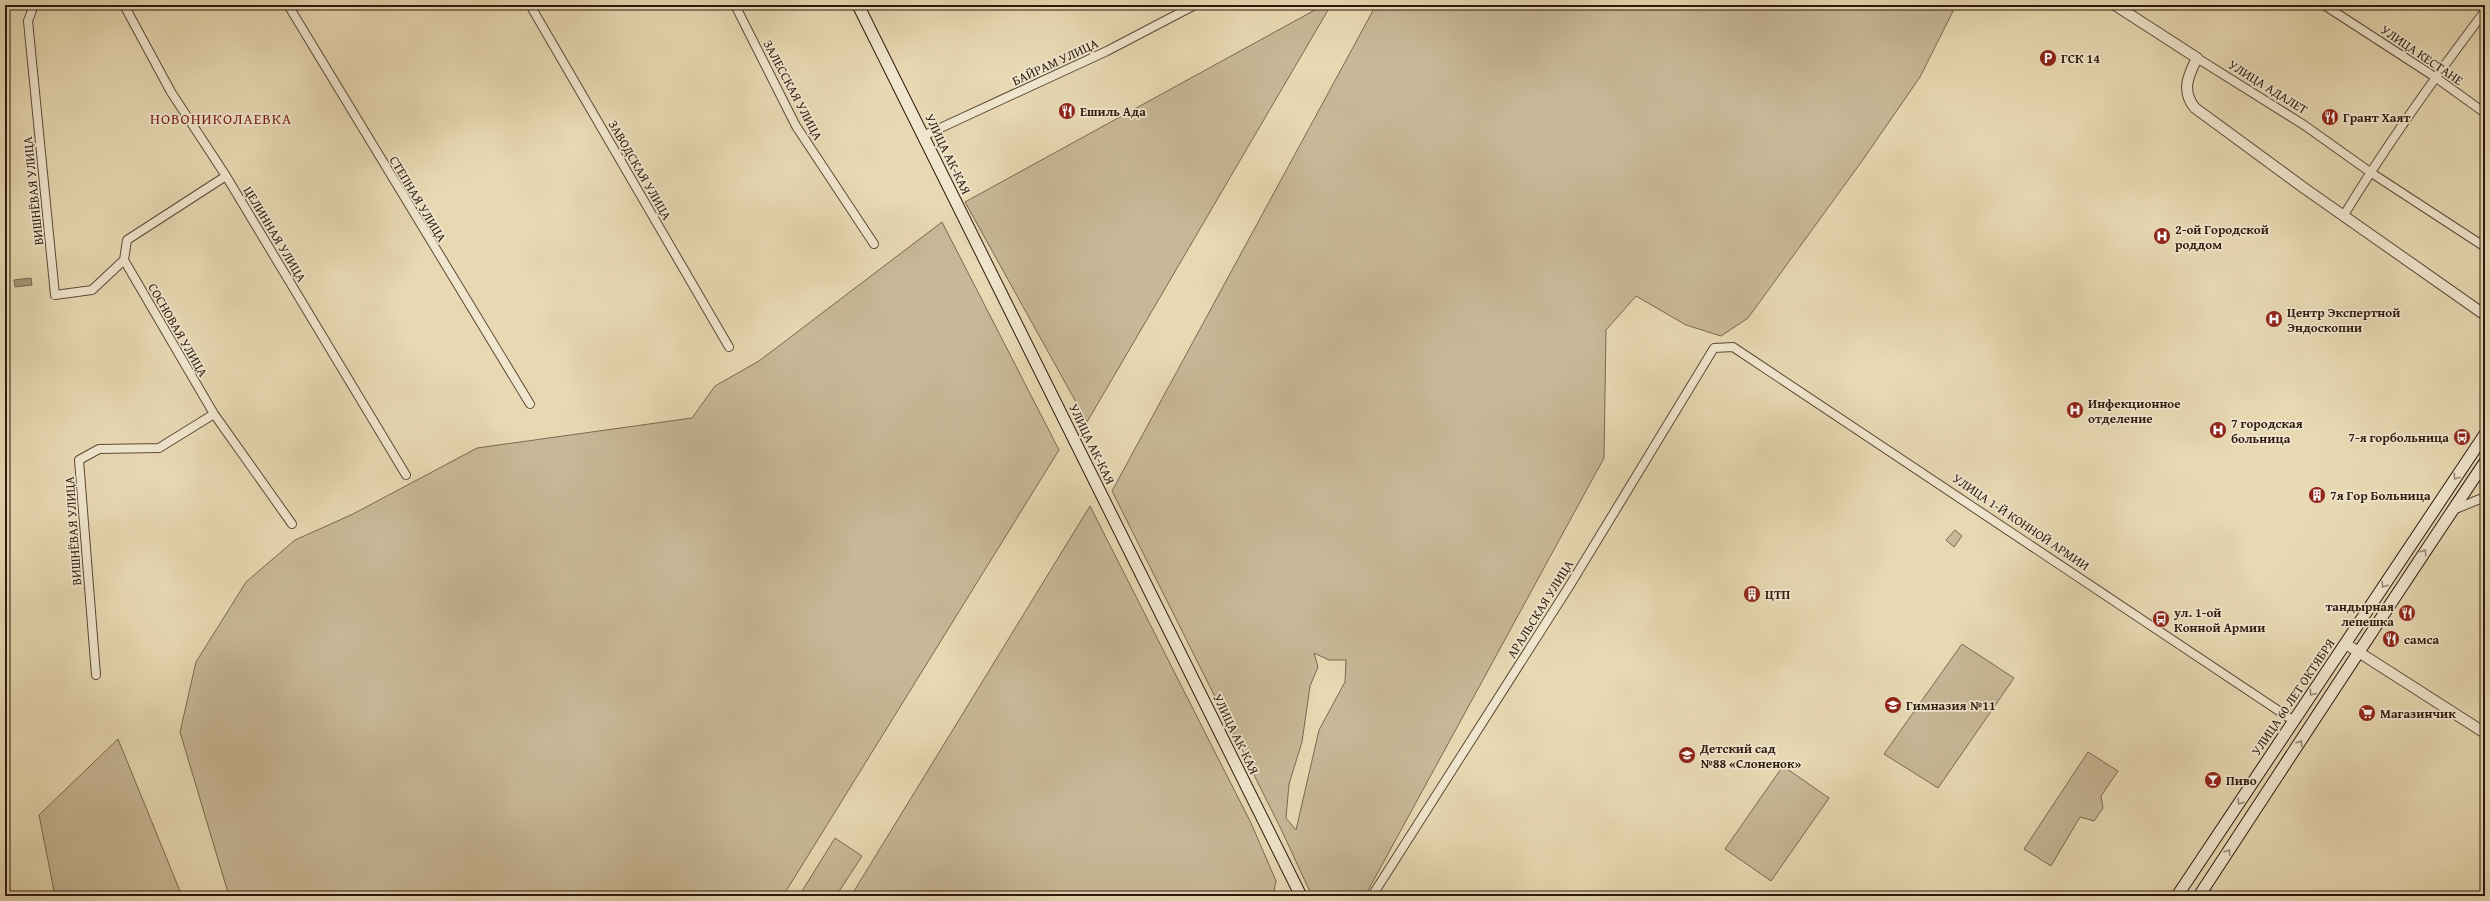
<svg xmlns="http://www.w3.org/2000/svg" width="2490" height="901" viewBox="0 0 2490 901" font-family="'Gentium Book Plus',serif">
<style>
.green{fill:#c8b897;stroke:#7a6852;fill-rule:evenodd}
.water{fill:#a8987b;stroke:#77654f}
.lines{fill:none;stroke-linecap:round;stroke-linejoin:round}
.minor-casing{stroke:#5c4937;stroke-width:10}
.tertiary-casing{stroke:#5c4937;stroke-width:12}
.secondary-casing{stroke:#2d190e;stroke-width:13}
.minor{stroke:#f0e6ce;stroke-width:8}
.tertiary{stroke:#f0e6ce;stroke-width:10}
.secondary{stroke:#f0e6ce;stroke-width:11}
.oneway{stroke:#988a78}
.labels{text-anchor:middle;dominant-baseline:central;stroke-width:3.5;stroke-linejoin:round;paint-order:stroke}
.street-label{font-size:13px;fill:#2d190e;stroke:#f0e6ce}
.poi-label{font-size:13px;font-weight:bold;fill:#2d190e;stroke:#f0e6ce;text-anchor:start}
.quarter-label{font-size:15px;letter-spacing:1px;fill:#7a1f14;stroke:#f0e6ce}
</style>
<rect width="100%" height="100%" fill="#e8d9b3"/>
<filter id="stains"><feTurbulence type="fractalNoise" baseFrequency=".005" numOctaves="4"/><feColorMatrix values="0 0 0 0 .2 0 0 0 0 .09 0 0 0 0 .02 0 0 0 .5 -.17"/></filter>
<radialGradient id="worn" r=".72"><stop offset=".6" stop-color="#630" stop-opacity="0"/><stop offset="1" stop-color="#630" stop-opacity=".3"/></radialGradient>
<path class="green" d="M1324,5H1331L1087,422L965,202Z
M1376,5H1956L1920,77L1862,161L1748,318L1721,336L1686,325L1636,296L1606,330L1604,458L1365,896H1312L1281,829L1112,491ZM1314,653L1329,660H1346L1345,682L1319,730L1296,830L1286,818L1289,784L1302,742L1310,686L1318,667Z
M942,222L1059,450L783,896H229L180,732L196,662L246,582L295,540L353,514L477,448L692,418L715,386L759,361Z
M1090,506L1251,823L1276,881L1273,896H851Z
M1955,530L1962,536L1954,547L1946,540Z
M1962,644L2014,678L1938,788L1884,754Z
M118,739L182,896H55L39,815Z
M2088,752L2118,771L2101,796L2103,808L2094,821L2080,817L2051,866L2024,849Z
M1783,766L1829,798L1771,881L1725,849Z
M835,838L862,856L836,896H799Z"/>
<path class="water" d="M31,278L32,285L15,287L14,280Z"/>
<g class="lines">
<g class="minor-casing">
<path id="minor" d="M34,5L28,21L55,295L92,290L124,260
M124,5L171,92L226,176L406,475
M288,5L530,404
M530,5L729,347
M735,5L796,126L874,244
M2324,5L2435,77L2485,113
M2197,58L2304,125L2370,172L2485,247
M923,136L1107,51L1195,5
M226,176L127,240L124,260L214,414L292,524
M2344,215C2387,144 2435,77 2485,11
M2453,510L2485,497
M96,675L79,460L99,449L159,448L214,414
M1372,896L1570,585L1714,348L1733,347L2294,721"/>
</g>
<g class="tertiary-casing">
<path id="tertiary" d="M2115,5L2197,58C2188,76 2181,91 2195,108L2304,188L2485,315
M2346,644L2485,733"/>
</g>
<g class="secondary-casing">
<path id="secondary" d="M858,5L1301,896
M2177,896L2485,434
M2199,896C2294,751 2388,606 2485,462"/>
</g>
<use href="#minor" class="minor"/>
<use href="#tertiary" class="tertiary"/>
<use href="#secondary" class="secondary"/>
</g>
<defs><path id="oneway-chevron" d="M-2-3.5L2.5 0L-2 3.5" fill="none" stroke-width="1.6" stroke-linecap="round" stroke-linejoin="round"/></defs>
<g class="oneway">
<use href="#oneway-chevron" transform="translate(2456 477) rotate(124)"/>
<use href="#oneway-chevron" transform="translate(2424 552) rotate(-56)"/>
<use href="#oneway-chevron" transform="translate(2384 585) rotate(123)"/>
<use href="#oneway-chevron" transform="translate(2312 693) rotate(126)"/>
<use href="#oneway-chevron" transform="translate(2300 743) rotate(-56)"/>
<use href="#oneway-chevron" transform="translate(2240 802) rotate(123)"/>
<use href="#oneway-chevron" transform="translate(2228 852) rotate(-57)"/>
</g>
<defs>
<g id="parking-disc" transform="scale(0.9)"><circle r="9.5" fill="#8f2418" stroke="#f0e6ce"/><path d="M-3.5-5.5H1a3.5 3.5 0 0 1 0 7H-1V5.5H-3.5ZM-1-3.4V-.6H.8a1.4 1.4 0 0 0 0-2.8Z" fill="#fff"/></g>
<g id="restaurant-disc" transform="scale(0.9)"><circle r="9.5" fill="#8f2418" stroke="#f0e6ce"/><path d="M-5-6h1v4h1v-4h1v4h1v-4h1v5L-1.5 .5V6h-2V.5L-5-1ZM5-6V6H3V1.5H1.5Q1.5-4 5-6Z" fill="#fff"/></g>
<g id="hospital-disc" transform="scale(0.9)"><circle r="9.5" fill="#8f2418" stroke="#f0e6ce"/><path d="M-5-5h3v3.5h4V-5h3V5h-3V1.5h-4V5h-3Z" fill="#fff"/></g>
<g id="bus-disc" transform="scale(0.9)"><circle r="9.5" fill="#8f2418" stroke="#f0e6ce"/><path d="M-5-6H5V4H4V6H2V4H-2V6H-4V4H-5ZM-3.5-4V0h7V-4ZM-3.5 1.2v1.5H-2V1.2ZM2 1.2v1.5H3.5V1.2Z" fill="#fff"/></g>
<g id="building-disc" transform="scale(0.9)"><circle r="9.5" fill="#8f2418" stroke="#f0e6ce"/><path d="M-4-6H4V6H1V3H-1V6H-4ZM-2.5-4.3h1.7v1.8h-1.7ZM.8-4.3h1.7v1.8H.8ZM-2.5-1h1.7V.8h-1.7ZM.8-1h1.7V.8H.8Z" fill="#fff"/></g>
<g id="school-disc" transform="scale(0.9)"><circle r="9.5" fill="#8f2418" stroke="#f0e6ce"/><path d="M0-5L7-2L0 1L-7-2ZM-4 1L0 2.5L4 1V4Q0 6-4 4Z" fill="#fff"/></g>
<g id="supermarket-disc" transform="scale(0.9)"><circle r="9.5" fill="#8f2418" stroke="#f0e6ce"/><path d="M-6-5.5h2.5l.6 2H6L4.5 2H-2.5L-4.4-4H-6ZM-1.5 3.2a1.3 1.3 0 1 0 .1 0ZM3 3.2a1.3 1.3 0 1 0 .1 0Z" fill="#fff"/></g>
<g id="bar-disc" transform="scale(0.9)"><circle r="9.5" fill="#8f2418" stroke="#f0e6ce"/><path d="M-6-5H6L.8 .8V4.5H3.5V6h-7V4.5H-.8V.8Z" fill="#fff"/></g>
</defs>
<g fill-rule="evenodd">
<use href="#parking-disc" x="2048" y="58"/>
<use href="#restaurant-disc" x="1067" y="111"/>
<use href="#restaurant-disc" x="2330" y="117"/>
<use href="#hospital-disc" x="2162" y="236"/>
<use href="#hospital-disc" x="2274" y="319"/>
<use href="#hospital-disc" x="2075" y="410"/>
<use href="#hospital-disc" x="2218" y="430"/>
<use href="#bus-disc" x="2462" y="437"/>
<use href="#building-disc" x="2317" y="495"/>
<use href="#building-disc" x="1752" y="594"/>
<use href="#restaurant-disc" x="2407" y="613"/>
<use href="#bus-disc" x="2161" y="619"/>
<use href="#restaurant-disc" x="2391" y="639"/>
<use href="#school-disc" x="1893" y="705"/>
<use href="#supermarket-disc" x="2367" y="713"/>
<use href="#school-disc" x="1687" y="755"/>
<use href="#bar-disc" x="2213" y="780"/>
</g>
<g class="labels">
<g class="street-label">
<text transform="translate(2422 55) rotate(34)">УЛИЦА КЕСТАНЕ</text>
<text transform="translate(1055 62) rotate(-25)">БАЙРАМ УЛИЦА</text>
<text transform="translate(2268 87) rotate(32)">УЛИЦА АДАЛЕТ</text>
<text transform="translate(793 90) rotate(62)">ЗАЛЕССКАЯ УЛИЦА</text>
<text transform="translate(948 154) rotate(64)">УЛИЦА АК-КАЯ</text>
<text transform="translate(640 170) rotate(60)">ЗАВОДСКАЯ УЛИЦА</text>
<text transform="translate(33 191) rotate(-96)">ВИШНЁВАЯ УЛИЦА</text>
<text transform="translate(418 199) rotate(59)">СТЕПНАЯ УЛИЦА</text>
<text transform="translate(275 234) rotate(59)">ЦЕЛИННАЯ УЛИЦА</text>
<text transform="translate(178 330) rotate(60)">СОСНОВАЯ УЛИЦА</text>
<text transform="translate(1092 444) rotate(64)">УЛИЦА АК-КАЯ</text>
<text transform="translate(2021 522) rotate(34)">УЛИЦА 1-Й КОННОЙ АРМИИ</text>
<text transform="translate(73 531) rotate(-94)">ВИШНЁВАЯ УЛИЦА</text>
<text transform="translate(1540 609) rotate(-58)">АРАЛЬСКАЯ УЛИЦА</text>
<text transform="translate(2293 697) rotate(-56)">УЛИЦА 60 ЛЕТ ОКТЯБРЯ</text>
<text transform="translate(1236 734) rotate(64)">УЛИЦА АК-КАЯ</text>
</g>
<g class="poi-label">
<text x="2061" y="58">ГСК 14</text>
<text x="1080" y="111">Ешиль Ада</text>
<text x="2343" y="117">Грант Хаят</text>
<text x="2175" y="229">2-ой Городской<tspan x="2175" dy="15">роддом</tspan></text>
<text x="2287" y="312">Центр Экспертной<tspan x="2287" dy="15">Эндоскопии</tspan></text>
<text x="2088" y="403">Инфекционное<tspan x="2088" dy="15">отделение</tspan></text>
<text x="2231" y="423">7 городская<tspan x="2231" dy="15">больница</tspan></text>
<text x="2449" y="437" text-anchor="end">7-я горбольница</text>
<text x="2330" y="495">7я Гор Больница</text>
<text x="1765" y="594">ЦТП</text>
<text x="2394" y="606" text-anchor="end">тандырная<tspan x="2394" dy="15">лепешка</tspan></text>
<text x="2174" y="612">ул. 1-ой<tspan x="2174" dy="15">Конной Армии</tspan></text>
<text x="2404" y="639">самса</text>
<text x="1906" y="705">Гимназия №11</text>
<text x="2380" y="713">Магазинчик</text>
<text x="1700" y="748">Детский сад<tspan x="1700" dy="15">№88 «Слоненок»</tspan></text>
<text x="2226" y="780">Пиво</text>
</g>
<g class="quarter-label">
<text x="221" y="118">НОВОНИКОЛАЕВКА</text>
</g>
</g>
<rect width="2490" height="901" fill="none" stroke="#e8d9b3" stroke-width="20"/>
<rect x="6" y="6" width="2478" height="889" fill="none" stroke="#2d190e" stroke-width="2"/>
<rect x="10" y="10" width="2470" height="881" fill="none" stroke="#2d190e"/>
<rect width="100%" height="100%" filter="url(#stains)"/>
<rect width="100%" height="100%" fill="url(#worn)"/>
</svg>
